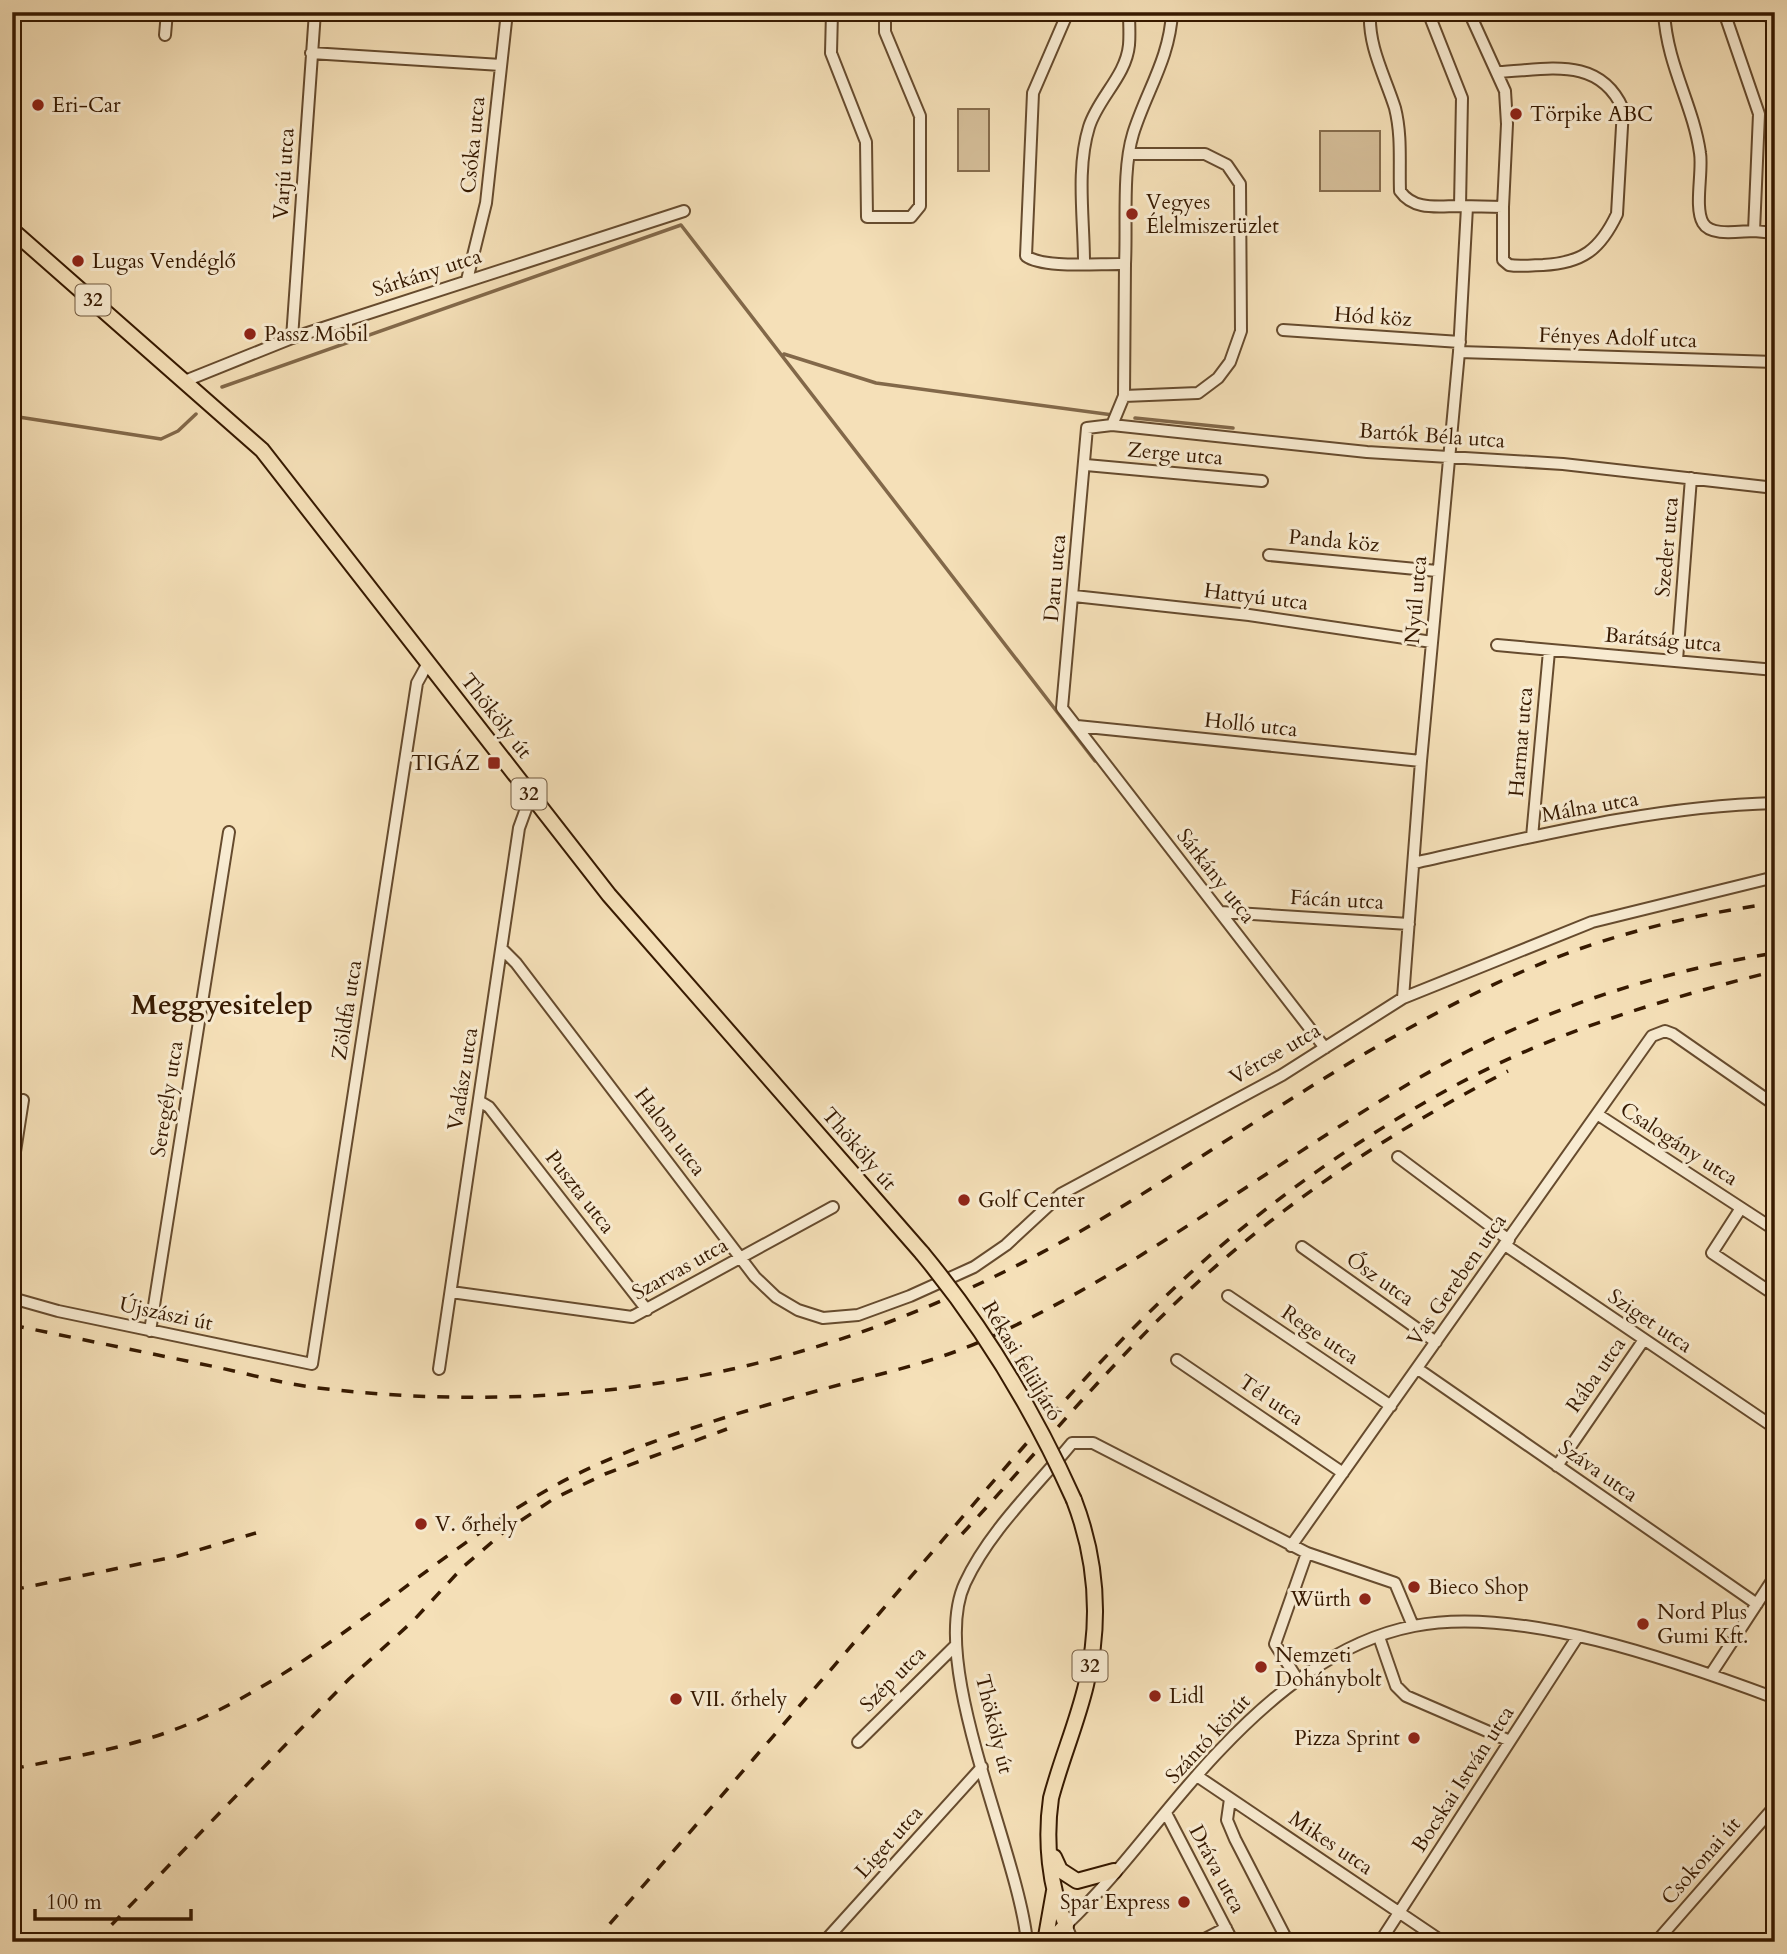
<svg xmlns="http://www.w3.org/2000/svg" width="1787" height="1954" viewBox="0 0 1787 1954" font-family="Cardo,serif">
<style>
.green{fill:#d5be99;stroke:#866c4c;stroke-width:2}
.lines{fill:none;stroke-linecap:round;stroke-linejoin:round}
.stream{stroke:#826849;stroke-width:3.5}
.minor-casing{stroke:#664b2e;stroke-width:14}
.major-casing{stroke:#361900;stroke-width:18}
.minor{stroke:#f8ebd1;stroke-width:10}
.major{stroke:#f5e0b8;stroke-width:14}
.rail{stroke:#361900;stroke-width:3.5;stroke-dasharray:12 12;stroke-linecap:butt}
.major-bridge-casing{stroke:#361900;stroke-width:18;stroke-linecap:butt}
.major-bridge{stroke:#f5e0b8;stroke-width:14}
.poi-dot{fill:#8f2418;stroke:#f8ebd1;stroke-width:2.5}
.labels{text-anchor:middle;dominant-baseline:central;stroke-width:6;stroke-linejoin:round;paint-order:stroke}
.shield{fill:#f8ebd1;stroke:#70583f;stroke-width:2}
.shield-label{font-size:19px;font-weight:bold;fill:#361900}
.poi-label{font-size:21px;fill:#361900;stroke:#f8ebd1;text-anchor:start}
.street-label{font-size:21px;fill:#361900;stroke:#f8ebd1}
.district-label{font-size:28px;font-weight:bold;fill:#361900;stroke:#f8ebd1}
</style>
<rect width="100%" height="100%" fill="#f5e0b8"/>
<filter id="stains"><feTurbulence type="fractalNoise" baseFrequency=".00286" numOctaves="4"/><feColorMatrix values="0 0 0 0 .2 0 0 0 0 .09 0 0 0 0 .02 0 0 0 .5 -.17"/></filter>
<radialGradient id="worn" r=".72"><stop offset=".6" stop-color="#630" stop-opacity="0"/><stop offset="1" stop-color="#630" stop-opacity=".3"/></radialGradient>
<path class="green" d="M958,109H989V171H958Z
M1320,131H1380V191H1320Z"/>
<g class="lines">
<path class="stream" d="M784,354L876,383L1113,415
M222,387L681,225L1095,761
M12,416L161,439L178,431L196,414
M1135,418L1233,428"/>
<g class="minor-casing">
<path id="minor" d="M832,12L831,53L866,142L867,217H911L920,206V116L885,32V12
M1068,12L1033,93L1026,256C1044,269 1101,263 1125,264L1124,396L1112,425
M1370,12C1368,47 1385,76 1395,108C1402,136 1399,163 1400,191C1414,211 1438,206 1460,206
M1428,12L1462,98L1460,206L1503,207L1507,124L1505,91L1469,12
M1664,12C1667,66 1693,104 1700,153C1703,171 1694,208 1703,223C1711,237 1740,231 1754,231
M1724,12L1759,114L1754,231L1775,233
M1769,12L1775,32
M165,35L167,12
M311,53L501,65
M1498,72C1547,70 1599,55 1623,109L1617,214C1600,250 1582,263 1543,265C1532,265 1520,267 1509,265L1503,260V207
M1084,262C1084,219 1076,169 1089,127C1098,98 1126,76 1129,45C1130,34 1129,23 1129,12
M1125,264C1127,225 1122,170 1133,134C1146,92 1170,58 1172,12
M467,280L486,203L507,12
M1283,330L1460,342
M292,338L315,12
M1459,352L1775,362
M185,381L292,338L684,211
M1124,396L1198,393L1218,378L1230,362L1241,331L1240,184L1227,165L1205,154H1130
M1086,465L1262,481
M1269,555L1437,571
M1074,596L1249,615L1432,642
M1497,645L1775,670
M1677,660L1691,478
M1077,726L1421,761
M1532,837L1549,651
M1414,863C1532,837 1653,806 1775,803
M1220,912L1409,924
M502,949L516,963L755,1277L776,1297L798,1310L823,1318L858,1315L910,1296L974,1267L1006,1245L1061,1194L1282,1075L1403,998L1592,922L1775,877
M1403,998L1421,761L1459,352L1467,207
M1325,1048L1062,708L1087,428L1112,425L1367,452L1563,464L1775,488
M479,1101L489,1107L647,1310
M1597,1114L1775,1230
M1398,1157L1509,1240
M12,1171L23,1100
M1741,1208L1712,1253L1775,1295
M1505,1245L1775,1428
M1302,1247L1436,1342
M451,1292L632,1317L833,1207
M1228,1296L1391,1406
M12,1298L58,1311L312,1364L417,683L428,663
M150,1331L229,832
M1177,1360L1343,1473
M439,1369L519,828L531,795
M1418,1369L1757,1604
M1557,1466L1643,1341
M1291,1546L1652,1036L1665,1031L1673,1034L1775,1105
M1379,1637L1396,1686L1406,1696L1510,1741
M1711,1674L1775,1576
M1298,1680L1275,1644L1307,1553
M858,1742L956,1645
M1197,1776L1443,1942
M1230,1799L1227,1820L1235,1839L1288,1942
M1166,1813L1233,1942
M824,1942L982,1767
M1027,1942C1018,1850 927,1664 965,1583C989,1531 1036,1487 1072,1443H1093L1307,1553L1395,1583L1413,1626
M1073,1942L1066,1925C1122,1872 1166,1806 1220,1750C1272,1695 1337,1641 1414,1626C1519,1605 1676,1661 1775,1698
M1199,1942L1226,1928
M1380,1942L1578,1636
M1656,1942L1775,1806"/>
</g>
<g class="major-casing">
<path id="major" d="M12,230L262,450L609,895L922,1253
M1054,1857L1060,1870L1077,1881L1114,1871
M1045,1942L1054,1891
M1050,1942L1066,1925C1049,1887 1045,1839 1051,1798C1061,1760 1077,1723 1086,1685C1101,1623 1097,1560 1074,1500"/>
</g>
<use href="#minor" class="minor"/>
<use href="#major" class="major"/>
<path class="rail" d="M12,1325C80,1339 148,1353 216,1367C249,1374 284,1384 318,1388C608,1422 864,1363 1113,1212C1258,1124 1397,1020 1555,958C1624,931 1702,913 1775,903
M962,1534C1036,1454 1106,1368 1186,1293C1282,1204 1391,1131 1508,1071
M12,1590L178,1556L256,1533
M12,1769C76,1756 143,1746 202,1718C330,1660 433,1553 556,1485C633,1443 739,1412 824,1389C878,1374 933,1363 984,1340C1153,1265 1302,1138 1466,1052C1562,1003 1668,970 1775,953
M95,1942L349,1679L413,1621L463,1567L505,1531L555,1498L605,1474L727,1429
M594,1942C699,1822 804,1701 908,1580C1003,1471 1098,1355 1207,1258C1283,1191 1369,1132 1458,1084C1559,1030 1664,999 1775,971"/>
<g class="major-bridge-casing">
<path id="major-bridge" d="M922,1253C984,1328 1034,1411 1074,1500"/>
</g>
<use href="#major-bridge" class="major-bridge"/>
</g>
<g class="poi-dot">
<circle cx="38" cy="105" r="7"/>
<circle cx="1516" cy="114" r="7"/>
<circle cx="1132" cy="214" r="7"/>
<circle cx="78" cy="261" r="7"/>
<circle cx="250" cy="334" r="7"/>
<rect x="487" y="756" width="14" height="14" rx="3.5"/>
<circle cx="964" cy="1200" r="7"/>
<circle cx="421" cy="1524" r="7"/>
<circle cx="1414" cy="1587" r="7"/>
<circle cx="1365" cy="1599" r="7"/>
<circle cx="1643" cy="1624" r="7"/>
<circle cx="1261" cy="1667" r="7"/>
<circle cx="1155" cy="1696" r="7"/>
<circle cx="676" cy="1699" r="7"/>
<circle cx="1414" cy="1738" r="7"/>
<circle cx="1184" cy="1902" r="7"/>
</g>
<g class="labels">
<g class="shield">
<rect x="75.5" y="284.5" width="35" height="31" rx="5"/>
<rect x="511.5" y="778.5" width="35" height="31" rx="5"/>
<rect x="1072.5" y="1650.5" width="35" height="31" rx="5"/>
</g>
<g class="shield-label">
<text x="93" y="300">32</text>
<text x="529" y="794">32</text>
<text x="1090" y="1666">32</text>
</g>
<g class="poi-label">
<text x="52" y="105">Eri-Car</text>
<text x="1530" y="114">Törpike ABC</text>
<text x="1146" y="202">Vegyes<tspan x="1146" dy="24">Élelmiszerüzlet</tspan></text>
<text x="92" y="261">Lugas Vendéglő</text>
<text x="264" y="334">Passz Mobil</text>
<text x="480" y="763" text-anchor="end">TIGÁZ</text>
<text x="978" y="1200">Golf Center</text>
<text x="435" y="1524">V. őrhely</text>
<text x="1428" y="1587">Bieco Shop</text>
<text x="1351" y="1599" text-anchor="end">Würth</text>
<text x="1657" y="1612">Nord Plus<tspan x="1657" dy="24">Gumi Kft.</tspan></text>
<text x="1275" y="1655">Nemzeti<tspan x="1275" dy="24">Dohánybolt</tspan></text>
<text x="1169" y="1696">Lidl</text>
<text x="690" y="1699">VII. őrhely</text>
<text x="1400" y="1738" text-anchor="end">Pizza Sprint</text>
<text x="1170" y="1902" text-anchor="end">Spar Express</text>
</g>
<g class="street-label">
<text transform="translate(473 145) rotate(-84)">Csóka utca</text>
<text transform="translate(284 174) rotate(-86)">Varjú utca</text>
<text transform="translate(427 273) rotate(-18)">Sárkány utca</text>
<text transform="translate(1373 317) rotate(4)">Hód köz</text>
<text transform="translate(1618 338) rotate(2)">Fényes Adolf utca</text>
<text transform="translate(1432 436) rotate(4)">Bartók Béla utca</text>
<text transform="translate(1175 454) rotate(5)">Zerge utca</text>
<text transform="translate(1334 541) rotate(5)">Panda köz</text>
<text transform="translate(1667 547) rotate(-85)">Szeder utca</text>
<text transform="translate(1055 578) rotate(-85)">Daru utca</text>
<text transform="translate(1256 597) rotate(7)">Hattyú utca</text>
<text transform="translate(1416 600) rotate(-85)">Nyúl utca</text>
<text transform="translate(1663 640) rotate(5)">Barátság utca</text>
<text transform="translate(496 716) rotate(52)">Thököly út</text>
<text transform="translate(1251 725) rotate(6)">Holló utca</text>
<text transform="translate(1521 742) rotate(-85)">Harmat utca</text>
<text transform="translate(1590 807) rotate(-10)">Málna utca</text>
<text transform="translate(1216 876) rotate(52)">Sárkány utca</text>
<text transform="translate(1337 900) rotate(3)">Fácán utca</text>
<text transform="translate(347 1010) rotate(-81)">Zöldfa utca</text>
<text transform="translate(1275 1054) rotate(-30)">Vércse utca</text>
<text transform="translate(463 1079) rotate(-81)">Vadász utca</text>
<text transform="translate(167 1099) rotate(-81)">Seregély utca</text>
<text transform="translate(670 1132) rotate(53)">Halom utca</text>
<text transform="translate(1679 1144) rotate(33)">Csalogány utca</text>
<text transform="translate(859 1149) rotate(49)">Thököly út</text>
<text transform="translate(580 1192) rotate(52)">Puszta utca</text>
<text transform="translate(680 1269) rotate(-29)">Szarvas utca</text>
<text transform="translate(1380 1279) rotate(35)">Ősz utca</text>
<text transform="translate(1457 1280) rotate(-55)">Vas Gereben utca</text>
<text transform="translate(166 1314) rotate(12)">Újszászi út</text>
<text transform="translate(1650 1321) rotate(34)">Sziget utca</text>
<text transform="translate(1320 1335) rotate(34)">Rege utca</text>
<text transform="translate(1022 1361) rotate(59)">Rékasi felüljáró</text>
<text transform="translate(1596 1375) rotate(-55)">Rába utca</text>
<text transform="translate(1271 1400) rotate(34)">Tél utca</text>
<text transform="translate(1598 1471) rotate(35)">Száva utca</text>
<text transform="translate(893 1679) rotate(-45)">Szép utca</text>
<text transform="translate(994 1724) rotate(76)">Thököly út</text>
<text transform="translate(1208 1739) rotate(-47)">Szántó körút</text>
<text transform="translate(1463 1779) rotate(-57)">Bocskai István utca</text>
<text transform="translate(889 1842) rotate(-48)">Liget utca</text>
<text transform="translate(1331 1843) rotate(34)">Mikes utca</text>
<text transform="translate(1701 1861) rotate(-49)">Csokonai út</text>
<text transform="translate(1217 1869) rotate(62)">Dráva utca</text>
</g>
<g class="district-label">
<text x="222" y="1005">Meggyesitelep</text>
</g>
</g>
<rect width="1787" height="1954" fill="none" stroke="#f5e0b8" stroke-width="42"/>
<rect x="14" y="14" width="1759" height="1926" fill="none" stroke="#361900" stroke-width="3.5"/>
<rect x="21" y="21" width="1745" height="1912" fill="none" stroke="#361900" stroke-width="2"/>
<path d="M35 1909v10h156v-10" fill="none" stroke="#361900" stroke-width="3.5"/>
<text x="46" y="1909" font-size="21" fill="#361900" stroke="#f8ebd1" stroke-width="5" paint-order="stroke">100 m</text>
<rect width="100%" height="100%" filter="url(#stains)"/>
<rect width="100%" height="100%" fill="url(#worn)"/>
</svg>
